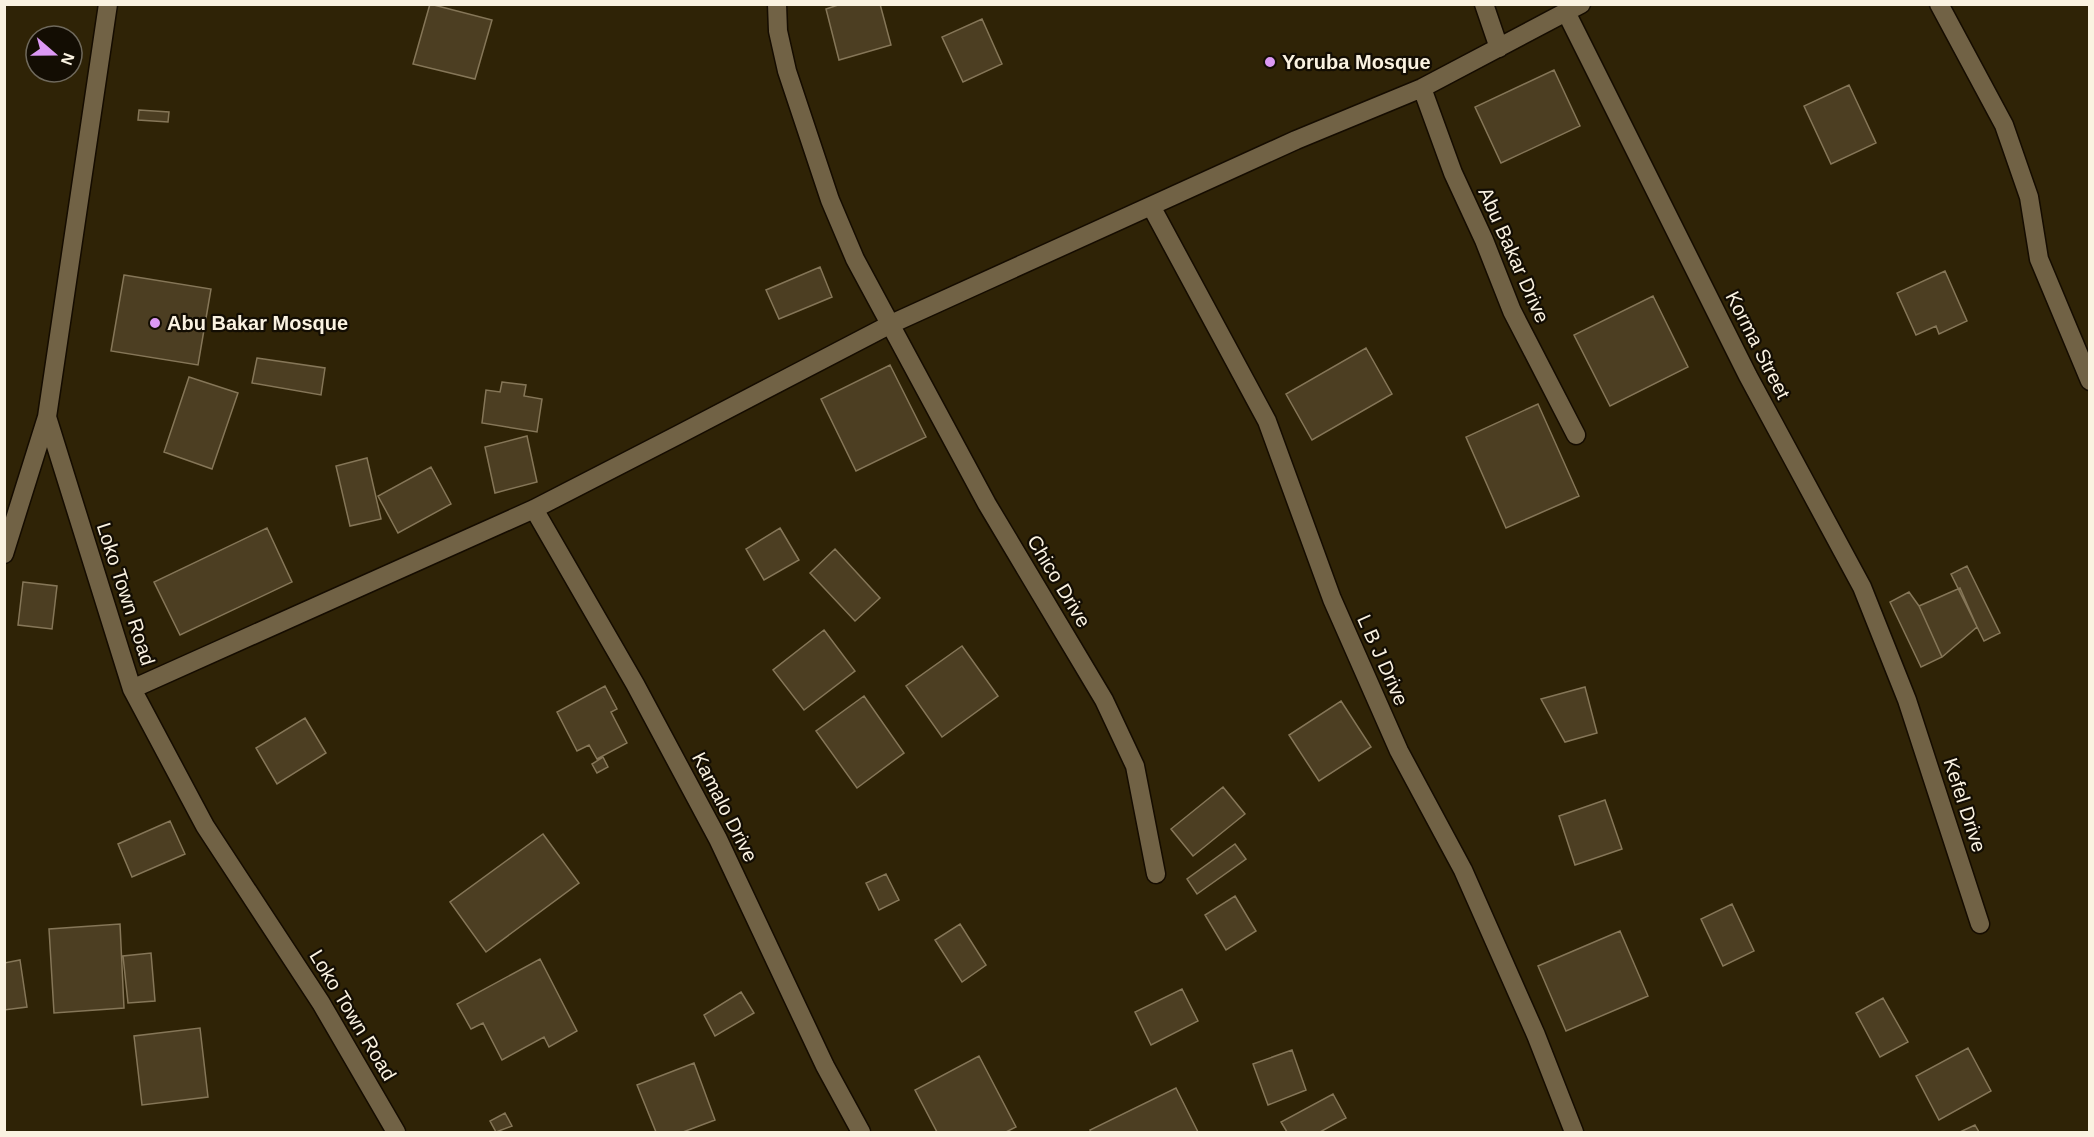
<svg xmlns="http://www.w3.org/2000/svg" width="2094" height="1137" viewBox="0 0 2094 1137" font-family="Helvetica,sans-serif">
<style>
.building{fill:#4c3e22;stroke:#857658;stroke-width:1.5}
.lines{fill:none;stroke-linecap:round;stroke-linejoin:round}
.street-casing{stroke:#150c00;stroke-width:21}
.street{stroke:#716245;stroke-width:18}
.poi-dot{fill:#dc99f4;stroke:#130d03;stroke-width:2}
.labels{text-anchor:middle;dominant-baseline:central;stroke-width:4.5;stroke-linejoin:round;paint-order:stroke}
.poi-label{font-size:20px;font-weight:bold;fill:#faf2e1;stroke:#130d03;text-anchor:start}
.street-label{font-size:20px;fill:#faf2e1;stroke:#130d03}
</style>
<rect width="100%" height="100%" fill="#2f2306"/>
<path class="building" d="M430,4L492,20L475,79L413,64Z
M841,4H880L891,45L839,60L826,9Z
M982,19L1002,64L963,82L942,37Z
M1554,70L1580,126L1501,163L1475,107Z
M1849,85L1876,143L1831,164L1804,106Z
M139,110L169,112L168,122L138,120Z
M820,267L832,297L779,319L766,290Z
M1945,271L1967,321L1939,334L1936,326L1916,335L1897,293Z
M124,275L211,289L198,365L111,351Z
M1653,296L1688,367L1610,406L1574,335Z
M1366,348L1392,394L1312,440L1286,394Z
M257,358L325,368L321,395L252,383Z
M890,365L926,437L856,471L821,399Z
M189,377L238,393L212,469L164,452Z
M502,382L526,385L524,396L542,399L537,432L482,423L486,390L500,392Z
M1538,404L1579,496L1506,528L1466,437Z
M527,436L537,482L495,493L485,447Z
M367,458L381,519L350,526L336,466Z
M431,467L451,504L398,533L378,496Z
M267,528L292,582L180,635L154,582Z
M780,528L799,560L764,580L746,549Z
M835,549L880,598L855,621L810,573Z
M1967,566L2000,633L1984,641L1951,574Z
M23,582L57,586L52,629L18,625Z
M1960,588L1977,627L1942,657L1919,606Z
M1909,592L1919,606L1942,657L1921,667L1890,602Z
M824,630L855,671L804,710L773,670Z
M962,646L998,696L942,737L906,686Z
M605,686L617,709L611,712L627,743L597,759L589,745L577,751L557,712Z
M1585,687L1597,733L1565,742L1541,699Z
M864,696L904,753L857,788L816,731Z
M1341,701L1371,747L1319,781L1289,735Z
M305,718L326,753L277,784L256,748Z
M603,757L608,767L597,773L592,764Z
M1223,787L1245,814L1193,856L1171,829Z
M1605,800L1622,849L1575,865L1559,816Z
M170,821L185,854L132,877L118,844Z
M543,834L579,883L486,952L450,902Z
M1235,844L1246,859L1197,894L1187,879Z
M886,874L899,900L879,910L866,883Z
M1235,896L1256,931L1226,950L1205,915Z
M1732,904L1754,951L1723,966L1701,919Z
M120,924L124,1008L54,1013L49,929Z
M960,924L986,965L962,982L935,940Z
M1620,931L1648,996L1566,1031L1538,966Z
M151,953L155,1001L128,1003L123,956Z
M540,959L577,1031L549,1047L544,1037L502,1060L483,1023L471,1029L457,1004Z
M20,960L27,1007L4,1010V963Z
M1182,989L1198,1021L1151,1045L1135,1012Z
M741,992L754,1013L715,1036L704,1015Z
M1883,998L1908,1042L1880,1057L1856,1013Z
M200,1028L208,1097L142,1105L134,1036Z
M1968,1048L1991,1091L1939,1120L1916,1076Z
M1292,1050L1306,1090L1268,1105L1253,1064Z
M979,1056L1016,1127L1006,1132H937L915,1090Z
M694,1063L715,1120L683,1132H656L637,1085Z
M1176,1088L1198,1132H1091L1090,1130Z
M1333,1094L1346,1118L1320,1132H1287L1281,1122Z
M505,1113L512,1126L496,1132L490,1121Z
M1975,1125L1979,1132H1960Z"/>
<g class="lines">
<g class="street-casing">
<path id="street" d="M108,4L47,417L132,689L205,826L321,1003L396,1132
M777,4L778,31L787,71L830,200L855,259L987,504L1104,700L1135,766L1156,874
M1484,4L1499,48
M1939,4L2004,125L2029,197L2039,259L2090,381
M1566,12L1748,376L1862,587L1907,700L1980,924
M1422,88L1453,173L1484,240L1512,311L1576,435
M1151,206L1267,421L1332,599L1399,751L1463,870L1536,1035L1574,1132
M534,509L635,684L718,839L825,1066L861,1132
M4,554L47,417
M132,689L534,509L678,435L891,324L1296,140L1422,88L1581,4"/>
</g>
<use href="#street" class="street"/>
</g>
<g class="poi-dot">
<circle cx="1270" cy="62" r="6"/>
<circle cx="155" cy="323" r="6"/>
</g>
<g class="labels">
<g class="poi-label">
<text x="1282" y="62">Yoruba Mosque</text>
<text x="167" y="323">Abu Bakar Mosque</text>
</g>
<g class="street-label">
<text transform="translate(1514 255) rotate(66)">Abu Bakar Drive</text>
<text transform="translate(1758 345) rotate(63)">Korma Street</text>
<text transform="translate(1059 581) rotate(59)">Chico Drive</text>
<text transform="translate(126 594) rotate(72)">Loko Town Road</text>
<text transform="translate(1383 660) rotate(66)">L B J Drive</text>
<text transform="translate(1965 805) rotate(72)">Kefel Drive</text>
<text transform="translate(725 807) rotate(63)">Kamalo Drive</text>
<text transform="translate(353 1015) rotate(59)">Loko Town Road</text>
</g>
</g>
<rect width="2094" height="1137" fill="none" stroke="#faf2e1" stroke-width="12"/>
<g transform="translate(54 54) rotate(110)"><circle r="28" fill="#130d03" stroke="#6f695c" stroke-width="1.5"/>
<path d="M0-4.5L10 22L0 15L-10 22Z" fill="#dc99f4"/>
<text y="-9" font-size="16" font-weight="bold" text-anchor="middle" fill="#faf2e1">N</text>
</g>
</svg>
